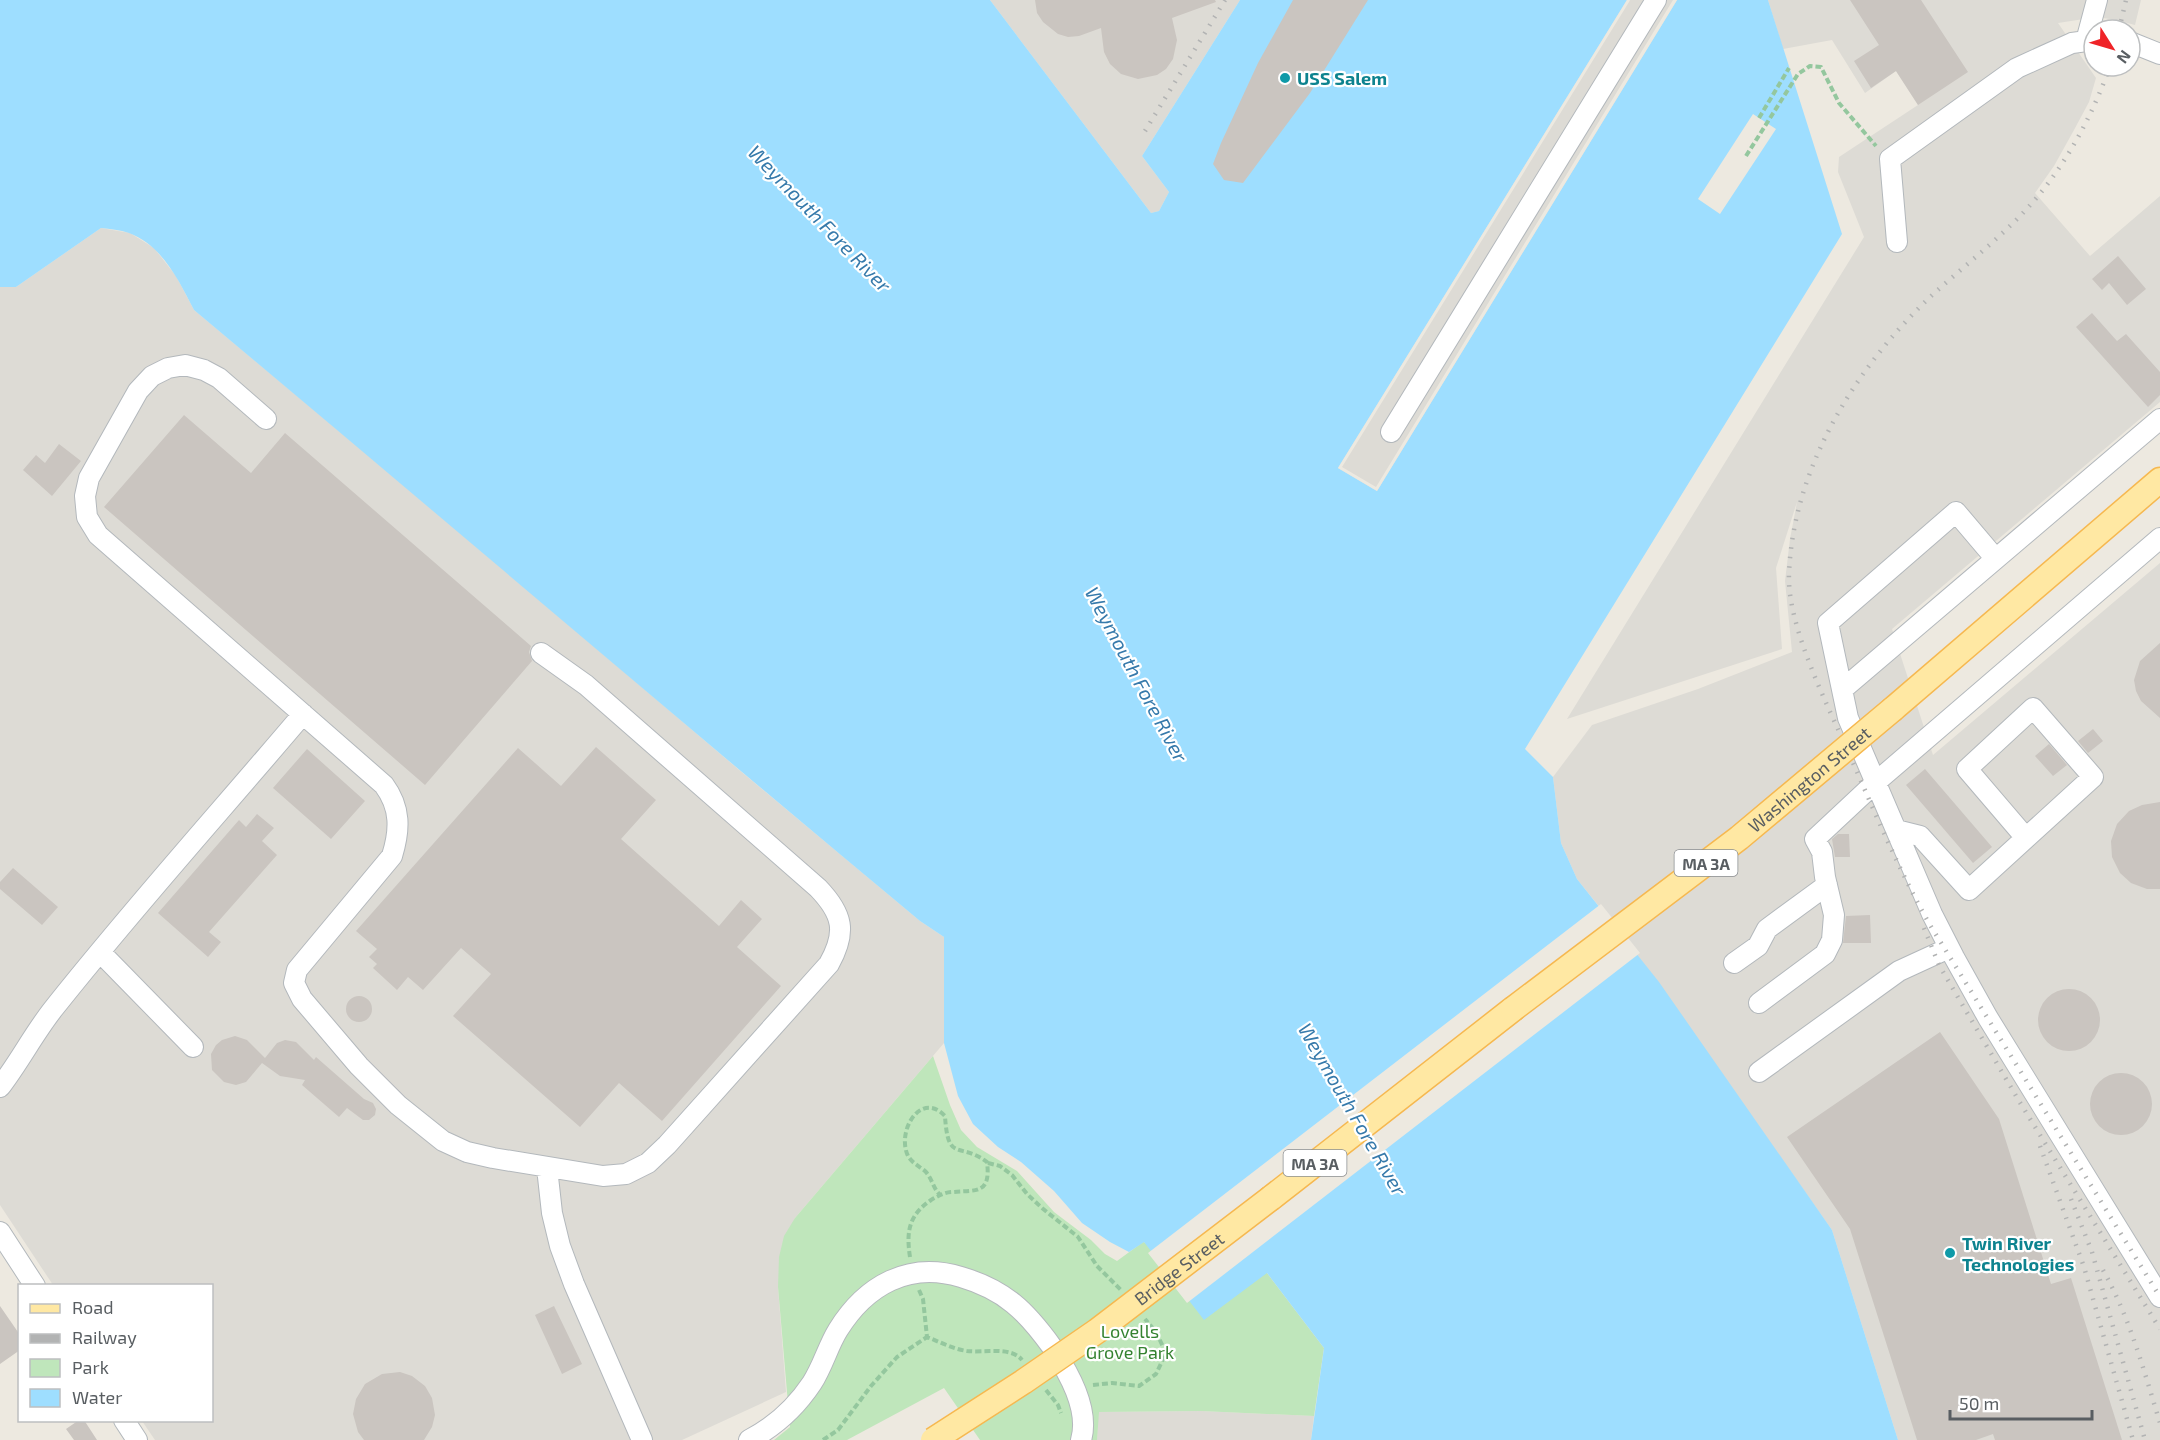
<svg xmlns="http://www.w3.org/2000/svg" width="2160" height="1440" viewBox="0 0 2160 1440" font-family="'Exo 2',sans-serif">
<style>
.industrial{fill:#dddbd5}
.green{fill:#bfe6bb}
.water{fill:#9edeff}
.pier{fill:#ede9e0}
.building{fill:#cac5c0}
.lines{fill:none;stroke-linecap:round;stroke-linejoin:round}
.minor-casing{stroke:#b3b8bc;stroke-width:22}
.major-casing{stroke:#f6b850;stroke-width:27}
.path{stroke:#94c79e;stroke-width:4;stroke-dasharray:6 3;stroke-linecap:butt}
.minor{stroke:#fff;stroke-width:20}
.major{stroke:#ffe8a3;stroke-width:24}
.rail{stroke:#b2b3b3;stroke-width:4.5;stroke-dasharray:1.5 8;stroke-linecap:butt}
.major-bridge-casing{stroke:#f6b850;stroke-width:27;stroke-linecap:butt}
.major-bridge{stroke:#ffe8a3;stroke-width:24}
.culture-dot{fill:#0f9aa8;stroke:#fff;stroke-width:2}
.labels{text-anchor:middle;dominant-baseline:central;stroke-width:4.5;stroke-linejoin:round;paint-order:stroke}
.shield{fill:#fff;stroke:#8b8e91;stroke-width:1.5}
.shield-label{font-size:16px;font-weight:bold;fill:#595e62}
.culture-label{font-size:18px;font-weight:bold;fill:#0d838f;stroke:#fff;text-anchor:start}
.street-label{font-size:18px;fill:#595e62;stroke:#fff}
.park-label{font-size:18px;fill:#348230;stroke:#fff}
.water-label{font-size:20px;font-style:italic;fill:#367aab;stroke:#fff}
</style>
<rect width="100%" height="100%" fill="#ede9e0"/>
<path class="industrial" d="M990,0H1240L1142,156L1169,192L1159,211L1151,213Z
M1627,0H1677L1377,491L1338,468Z
M1768,0H2141L2135,25L2116,20L2097,17L2058,23L2096,78L2089,102L2074,130L2054,166L2035,193L2090,256L2160,196V402L1892,629L1933,755L2160,563V1440H1898L1832,1230L1627,941L1577,879L1561,843L1553,777L1592,725L1698,689L1792,652L1785,581L1790,539L1797,502L1776,568L1782,649L1567,719L1864,237L1838,172L1839,157L1918,105L1896,71L1865,93L1832,40L1783,49Z
M101,228L130,233L154,248L176,276L194,310L453,526L738,769L920,921L944,937V1043L795,1218L778,1287L786,1392L682,1440H155L142,1421L212,1420V1286L53,1285L0,1205V287H16Z
M1201,1411L1314,1416L1311,1440H1097L1098,1412Z"/>
<path class="green" d="M933,1056L950,1105L961,1130L977,1147L1017,1171L1054,1212L1091,1240L1105,1254L1117,1261L1143,1242L1267,1273L1324,1348L1314,1416L1201,1411L1099,1412L1097,1440H980L944,1388L847,1440H774L790,1427L778,1287L779,1257L784,1236L795,1218Z"/>
<path class="water" d="M0,0H990L1151,213L1159,211L1169,192L1142,156L1240,0H1627L1338,468L1377,491L1677,0H1768L1842,234L1525,749L1553,777L1561,843L1577,879L1659,982L1832,1230L1898,1440H1311L1324,1348L1267,1273L1204,1320L1144,1242L1129,1252L1110,1242L1082,1223L1054,1191L1021,1162L998,1147L973,1124L958,1096L944,1043V937L920,921C677,719 437,513 194,310C179,281 162,245 129,233C120,230 110,229 101,228L16,287H0Z"/>
<path class="pier" d="M1627,0H1630L1629,2L1342,467L1376,487L1673,0H1677L1377,491L1338,468Z
M1753,114L1776,129L1720,214L1698,199Z
M1601,904L1640,953L1187,1303L1148,1253Z"/>
<path class="building" d="M1035,0H1215L1216,2L1172,18L1177,40L1173,59L1166,69L1157,75L1138,79L1121,74L1110,64L1104,52L1101,28L1079,36L1068,37L1058,34L1043,22L1037,13Z
M1293,0H1368L1310,93L1243,183L1224,180L1213,164L1221,143L1258,63Z
M1850,0H1921L1968,72L1918,105L1896,71L1871,88L1854,61L1879,45Z
M2118,256L2146,289L2127,305L2109,283L2102,290L2092,279Z
M2092,313L2117,341L2126,334L2160,372V395L2148,407L2076,327Z
M184,415L251,473L285,433L531,646L529,652L532,661L425,785L104,507Z
M59,444L81,461L52,496L23,470L36,455L45,463Z
M2160,643V718L2141,701L2136,691L2134,680L2140,661Z
M2093,729L2103,741L2088,753L2078,741Z
M2049,744L2067,765L2053,776L2035,756Z
M596,747L656,800L621,839L719,926L741,900L762,919L737,947L781,986L662,1121L619,1083L580,1127L453,1016L491,974L461,948L423,990L408,977L397,990L373,968L377,964L369,957L377,949L356,931L518,748L561,786Z
M307,749L365,801L331,839L273,788Z
M1925,769L1992,847L1973,863L1906,785Z
M2160,802V889H2147L2131,883L2120,873L2112,857L2111,841L2117,824L2129,811L2142,805Z
M257,814L274,828L262,841L277,855L209,932L221,942L208,957L158,913L239,820L246,827Z
M1838,834H1849L1850,857H1835L1832,839Z
M13,868L58,907L42,925L0,889V882Z
M1870,915L1871,943H1843L1846,916Z
M2038 1020a31 31 0 1 1 62 0a31 31 0 1 1-62 0Z
M346 1009a13 13 0 1 1 26 0a13 13 0 1 1-26 0Z
M1940,1032L1999,1119L2051,1284L2071,1278L2122,1440H1995L1993,1434L1976,1440H1917L1850,1229L1787,1137Z
M235,1036L247,1040L265,1058L277,1043L285,1040L296,1042L314,1060L316,1057L364,1099L373,1103L376,1109L375,1115L369,1120H363L347,1108L339,1117L302,1085L305,1080L280,1076L262,1063L246,1082L236,1085L224,1082L212,1070L211,1054L216,1045L222,1040Z
M2090 1104a31 31 0 1 1 62 0a31 31 0 1 1-62 0Z
M0,1306L20,1335V1350L0,1364Z
M554,1306L582,1364L562,1374L535,1315Z
M400,1372L412,1376L425,1386L432,1398L435,1415L432,1427L424,1440H364L358,1432L353,1414L356,1399L365,1384L382,1374Z
M79,1420H84L97,1440H74L66,1429Z"/>
<g class="lines">
<g class="minor-casing">
<path id="minor" d="M2086,41L2097,0
M2130,42L2160,54
M1897,242L1890,159L2017,68L2072,43L2094,40
M266,419L219,378L204,370L185,365L168,368L152,376L138,391L89,478L85,496L87,517L98,535L384,785C401,808 400,830 392,856L297,970L294,983L302,999L359,1066L398,1105L443,1141L467,1152L493,1158L603,1176L626,1174L648,1163L667,1145L829,964C847,932 843,914 818,888L586,685L541,653
M1391,432L1656,0
M1995,558L1956,512L1828,623L1848,718L1932,914L1954,957L1988,1018L2160,1297
M1843,689L2160,419
M1896,830L1920,836L1969,890L2026,838L1967,769L2033,708L2093,777L2026,838
M100,952L193,1047
M1734,963L1758,946L1767,929L1827,885
M1759,1003L1825,954L1832,940L1834,915L1825,877L1822,852L1815,839L1876,782L2160,538
M1759,1072L1899,971L1949,948
M0,1087C20,1061 34,1033 54,1008C134,907 220,812 303,714
M547,1168L552,1213L560,1246L574,1284L642,1440
M0,1232L35,1286
M124,1420L137,1440
M749,1440C776,1426 796,1407 812,1383C823,1366 828,1346 838,1330C866,1285 909,1261 961,1277C1005,1290 1026,1311 1052,1347C1068,1372 1090,1409 1081,1440"/>
</g>
<g class="major-casing">
<path id="major" d="M1893,709L2160,480
M1271,1198L1513,1009"/>
</g>
<path class="path" d="M1759,118L1789,68
M1746,156L1798,74L1810,66L1821,67L1839,103L1876,146
M988,1163L1000,1166L1012,1175L1027,1194L1042,1208L1078,1237L1097,1266L1121,1290
M910,1257C906,1231 909,1215 931,1200C938,1196 945,1192 953,1192C977,1190 991,1194 987,1162C959,1141 948,1164 945,1116C921,1090 896,1131 908,1156C912,1163 919,1166 925,1171C932,1178 933,1188 940,1195
M919,1290L923,1299L927,1337C940,1342 953,1349 967,1351C984,1353 1011,1346 1022,1360
M1093,1385L1112,1383L1139,1386L1156,1374L1166,1353L1156,1332L1145,1319
M1046,1390L1058,1405L1061,1413
M823,1440L838,1430L871,1386L897,1357L927,1337"/>
<use href="#minor" class="minor"/>
<use href="#major" class="major"/>
<path class="rail" d="M2119,30L2126,0
M2110,66C2091,120 2061,174 2021,215C1992,245 1958,271 1928,299C1854,370 1793,469 1789,574C1787,625 1826,702 1847,749C1873,808 1898,869 1930,925L2160,1297
M1145,131L1225,0
M1924,928L1939,965L2019,1101L2160,1329
M2040,1146L2084,1267L2133,1440
M2071,1199L2092,1252L2145,1440
M2103,1270C2130,1318 2144,1371 2160,1423"/>
<g class="major-bridge-casing">
<g id="major-bridge">
<path id="s1" d="M1513,1009L1739,838L1893,709"/>
<path id="s2" d="M933,1440L1023,1382L1097,1331L1271,1198"/>
</g>
</g>
<use href="#major-bridge" class="major-bridge"/>
</g>
<g class="culture-dot">
<circle cx="1285" cy="78" r="6"/>
<circle cx="1950" cy="1253" r="6"/>
</g>
<g class="labels">
<g class="shield">
<rect x="1674.5" y="850" width="63" height="26" rx="4.5"/>
<rect x="1283.5" y="1150" width="63" height="26" rx="4.5"/>
</g>
<g class="shield-label">
<text x="1706" y="863">MA 3A</text>
<text x="1315" y="1163">MA 3A</text>
</g>
<g class="culture-label">
<text x="1297" y="78">USS Salem</text>
<text x="1962" y="1243">Twin River<tspan x="1962" dy="21">Technologies</tspan></text>
</g>
<g class="street-label">
<text stroke="none"><textPath href="#s1" startOffset="375">Washington Street</textPath></text>
<text stroke="none"><textPath href="#s2" startOffset="300">Bridge Street</textPath></text>
</g>
<g class="park-label">
<text x="1130" y="1331">Lovells<tspan x="1130" dy="21">Grove Park</tspan></text>
</g>
<g class="water-label">
<text transform="translate(820 218) rotate(46)">Weymouth Fore River</text>
<text transform="translate(1137 674) rotate(62)">Weymouth Fore River</text>
<text transform="translate(1353 1109) rotate(60)">Weymouth Fore River</text>
</g>
</g>
<rect x="18" y="1284" width="195" height="138" fill="#ffffff" stroke="#bdbfc0" stroke-width="1.5"/>
<rect x="30" y="1304" width="30" height="9" fill="#ffe8a3" stroke="#bdbfc0" stroke-width="1.5"/>
<text x="72" y="1314" font-size="18" fill="#595e62">Road</text>
<rect x="30" y="1334" width="30" height="9" fill="#b2b3b3" stroke="#bdbfc0" stroke-width="1.5"/>
<text x="72" y="1344" font-size="18" fill="#595e62">Railway</text>
<rect x="30" y="1359" width="30" height="18" fill="#bfe6bb" stroke="#bdbfc0" stroke-width="1.5"/>
<text x="72" y="1374" font-size="18" fill="#595e62">Park</text>
<rect x="30" y="1389" width="30" height="18" fill="#9edeff" stroke="#bdbfc0" stroke-width="1.5"/>
<text x="72" y="1404" font-size="18" fill="#595e62">Water</text>
<g transform="translate(2112 48) rotate(127)"><circle r="28" fill="#ffffff" stroke="#bdbfc0" stroke-width="1.5"/>
<path d="M0-4.5L10 22L0 15L-10 22Z" fill="#ef2428"/>
<text y="-9" font-size="16" font-weight="bold" text-anchor="middle" fill="#595e62">N</text>
</g>
<path d="M1950 1410v9h142v-9" fill="none" stroke="#595e62" stroke-width="3"/>
<text x="1959" y="1410" font-size="18" fill="#595e62" stroke="#ffffff" stroke-width="4.5" paint-order="stroke">50 m</text>
</svg>
